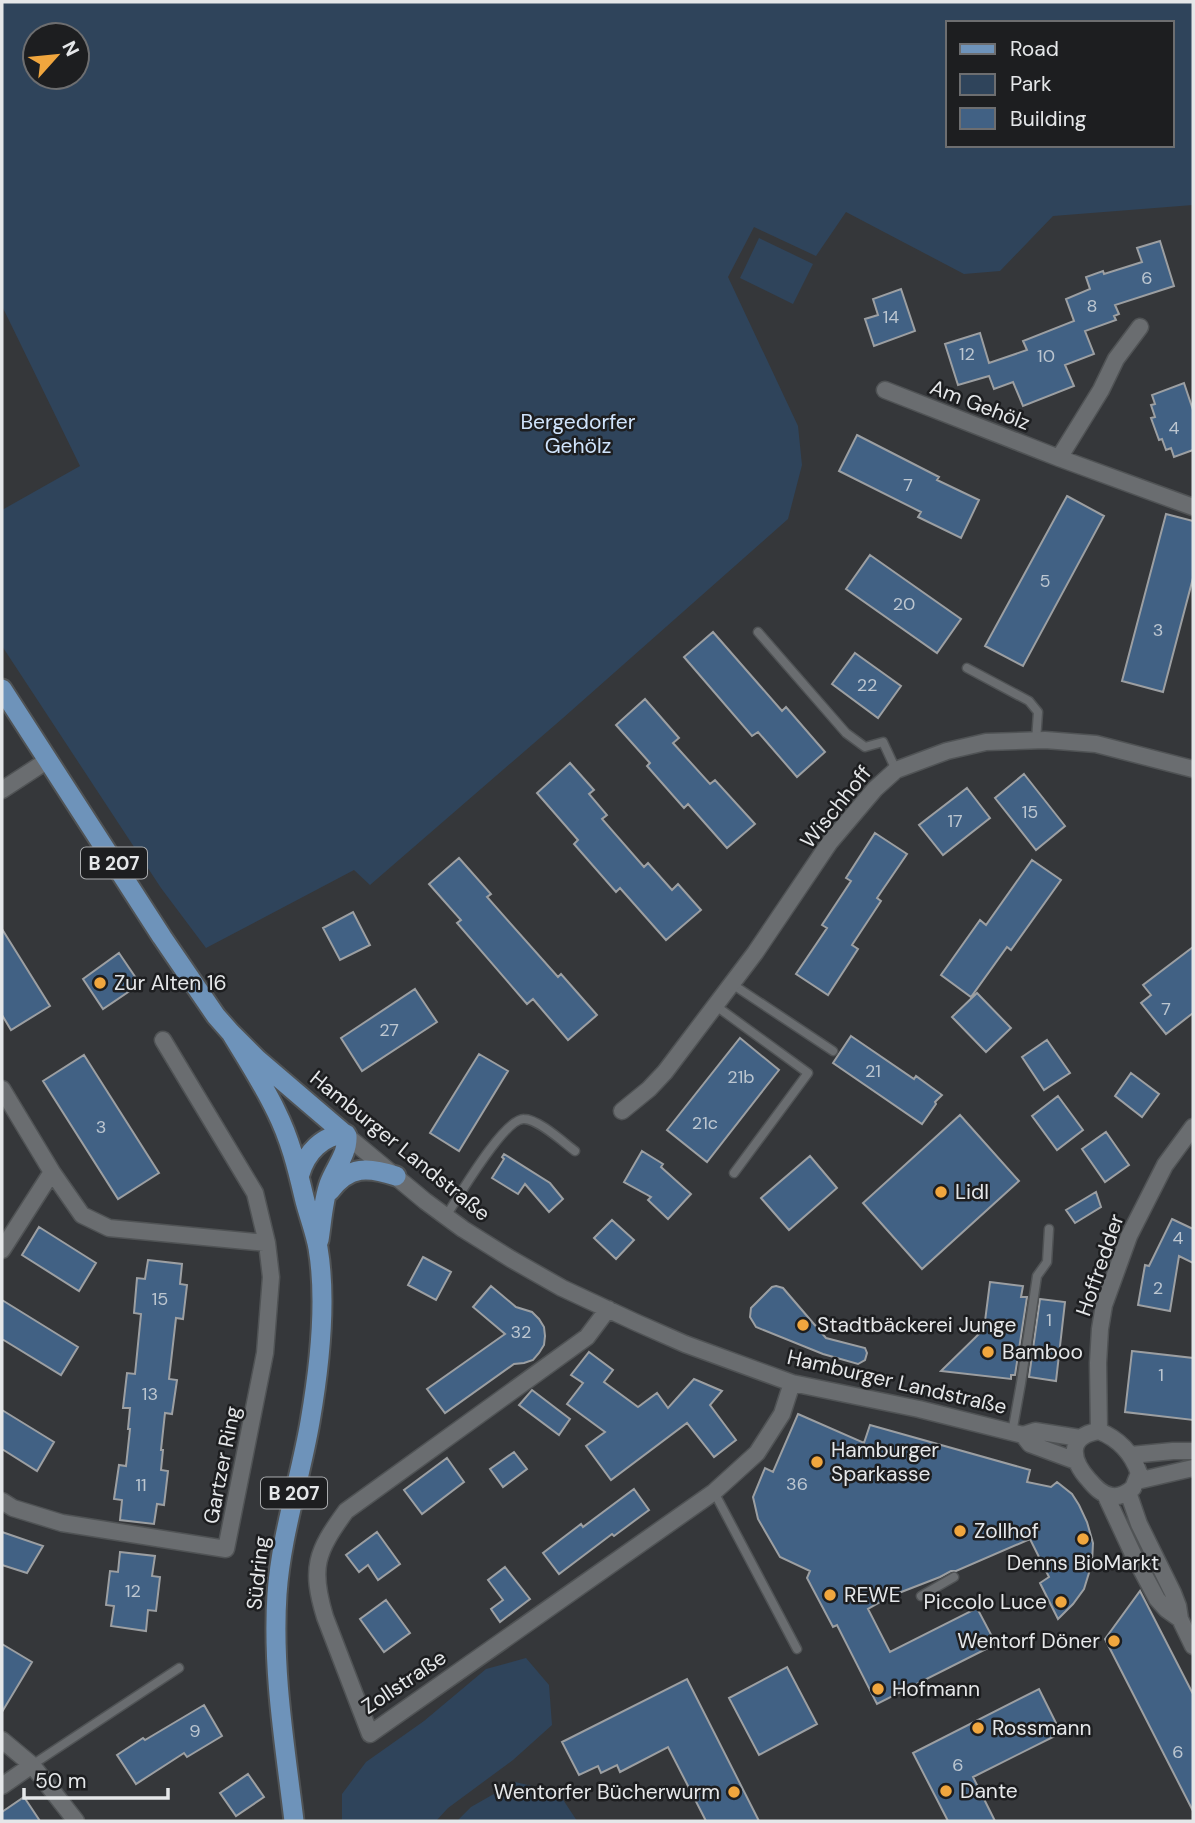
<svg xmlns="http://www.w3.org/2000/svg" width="1195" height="1823" viewBox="0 0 1195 1823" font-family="'DM Sans',sans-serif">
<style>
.green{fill:#2f445b;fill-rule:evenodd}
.building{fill:#416184;stroke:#9c9fa2;stroke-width:2}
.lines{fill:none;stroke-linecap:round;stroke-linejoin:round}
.service-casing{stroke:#505355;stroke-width:11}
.minor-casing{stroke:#505355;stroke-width:19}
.primary-casing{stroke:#505355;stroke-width:23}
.service{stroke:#6a6d70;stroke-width:8}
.minor{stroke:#6a6d70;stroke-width:16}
.primary{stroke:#6e93ba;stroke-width:19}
.poi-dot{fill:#f0a63e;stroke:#1d1e20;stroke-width:2.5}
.labels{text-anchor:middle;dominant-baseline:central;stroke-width:5;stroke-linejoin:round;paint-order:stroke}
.number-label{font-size:18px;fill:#bcc6d0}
.shield{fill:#1d1e20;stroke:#a9abad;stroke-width:2}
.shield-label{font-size:19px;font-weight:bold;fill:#e5e7e9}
.street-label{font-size:21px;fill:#e5e7e9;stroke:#1d1e20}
.park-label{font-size:21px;fill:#d0e4fc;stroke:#1d1e20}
.poi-label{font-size:21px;fill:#e5e7e9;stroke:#1d1e20;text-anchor:start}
</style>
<rect width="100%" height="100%" fill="#35373a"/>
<path class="green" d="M2,2H1193V205L1053,216L1000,271L964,274L846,212L816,256L754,227L728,277L798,426L802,465L788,519L563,718L370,885L354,870L206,948L161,888L2,646V510L80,466L2,306ZM948,23H1172V145H948ZM35,35H77V77H35Z
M759,238L813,264L793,304L740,278Z
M526,1658L549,1685L552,1725L513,1760L448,1808L436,1821H342V1794L366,1762L424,1721L486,1669Z
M515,1782L558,1792L577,1821H457L471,1807Z"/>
<path class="building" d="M1160,241L1174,286L1115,305L1119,314L1114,316L1116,320L1085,331L1094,354L1065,365L1074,386L1023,406L1013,382L994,389L989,376L958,385L945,344L980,333L989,363L1027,350L1023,341L1074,321L1066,299L1090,289L1086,277L1103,271L1104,274L1142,262L1137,248Z
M901,289L915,331L874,346L865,319L878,315L873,299Z
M1184,383L1193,410V450L1174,457L1171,448L1166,450L1162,439L1159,440L1151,418L1155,417L1151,405L1155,404L1152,395Z
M857,435L939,477L937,480L979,500L961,538L918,517L921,512L839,471Z
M1067,496L1104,516L1023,666L985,646Z
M1166,514L1193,521V578L1163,692L1122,681Z
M870,555L961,619L937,653L846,589Z
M713,632L782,711L786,707L825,752L797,777L758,732L752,736L684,657Z
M855,653L901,686L878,718L832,684Z
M645,699L679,738L673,743L710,784L715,780L755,824L727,848L688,804L684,808L647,766L650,763L616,725Z
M570,763L594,790L589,794L607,815L602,819L644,867L648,863L672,890L678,884L701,910L666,940L620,888L616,892L574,844L578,840L537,793Z
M1024,774L1065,826L1036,850L995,798Z
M967,788L990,818L943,855L919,825Z
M875,833L907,854L877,898L881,901L852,945L858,949L828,995L796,974L827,928L822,925L851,881L846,878Z
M459,858L491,894L487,897L558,977L561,974L597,1015L568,1040L533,999L527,1004L457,923L461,920L429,884Z
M1032,860L1061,880L1011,950L1007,947L971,997L941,975L980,920L986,925Z
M353,912L370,945L340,960L323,928Z
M2,929L50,1006L11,1030L2,1015Z
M1193,947V1013L1166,1034L1141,1003L1151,995L1143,985Z
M119,953L140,984L103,1009L83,979Z
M415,989L437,1022L362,1071L341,1038Z
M977,993L1011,1028L986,1052L952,1017Z
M851,1036L914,1079L916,1076L942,1095L935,1102L936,1104L922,1124L833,1063Z
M740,1038L779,1070L707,1162L667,1130Z
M1047,1040L1070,1073L1044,1090L1022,1057Z
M479,1054L508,1071L459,1151L430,1133Z
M84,1055L159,1173L118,1199L43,1081Z
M1131,1073L1159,1094L1142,1117L1115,1096Z
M1058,1096L1083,1130L1057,1150L1032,1116Z
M960,1115L1019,1181L922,1269L863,1203Z
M1106,1132L1129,1165L1105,1182L1082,1149Z
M642,1151L663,1164L661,1167L691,1194L668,1219L648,1200L651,1197L624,1182Z
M504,1154L550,1183L563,1199L549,1212L525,1184L518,1194L492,1178L504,1159L502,1157Z
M810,1156L837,1188L789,1230L761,1198Z
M1096,1192L1101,1207L1075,1223L1066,1210Z
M1172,1219L1193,1229V1263L1179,1256L1170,1311L1138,1305L1145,1265L1149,1266Z
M612,1220L634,1240L616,1259L594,1238Z
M39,1227L96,1263L79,1291L22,1255Z
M423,1257L451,1272L436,1300L408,1285Z
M148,1260L182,1264L180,1284L187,1285L183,1319L176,1318L169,1379L177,1380L172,1414L165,1413L161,1450H163L161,1470L168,1471L164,1505L157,1504L154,1524L120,1520L122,1500L114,1499L119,1465L126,1466L130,1429H128L130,1408H123L127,1373L135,1374L141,1314L134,1313L137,1278L145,1279Z
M990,1282L1023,1286L1021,1297H1027L1015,1375H1011V1379L941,1371L984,1329Z
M491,1286L516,1307L532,1312L539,1319L544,1327L545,1336L544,1345L539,1353L533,1360L524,1363L514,1364L445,1413L427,1389L505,1334L473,1307Z
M776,1286L783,1288L826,1338L865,1348L867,1353L865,1360L858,1364L823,1354L756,1327L750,1317L751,1308L772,1287Z
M1040,1299L1065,1302L1056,1381L1029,1377Z
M2,1300L78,1347L61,1375L2,1339Z
M1132,1351L1193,1358V1420L1125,1412Z
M589,1352L613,1370L604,1382L638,1407L657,1393L668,1408L694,1379L722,1391L710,1405L736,1440L714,1457L687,1423L611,1480L586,1446L605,1432L567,1404L583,1383L571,1375Z
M532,1390L570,1419L559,1435L519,1405Z
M2,1410L54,1442L37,1471L2,1449Z
M798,1414L864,1443L870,1425L1030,1470L1027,1482L1051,1487L1057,1482L1072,1494L1079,1505L1087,1522L1093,1543L1092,1563L1084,1589L1073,1604L1058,1619L1040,1583L1049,1577L1030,1539L956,1571H951L940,1577L891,1596L868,1609L890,1652L977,1608L996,1644L877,1704L837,1625L833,1627L807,1578L810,1571L780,1557L758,1519L753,1497L765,1468L773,1472Z
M514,1452L527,1469L503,1487L490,1469Z
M447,1458L464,1482L422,1514L404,1490Z
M634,1489L649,1510L614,1536L612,1534L559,1574L543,1553L581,1524L583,1527Z
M2,1532L43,1546L27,1573L2,1565Z
M377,1532L400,1564L378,1580L368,1565L359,1572L346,1555Z
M120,1552L155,1556L152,1576L160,1577L156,1611L148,1610L146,1631L111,1626L114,1606L106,1605L110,1571L118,1572Z
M505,1567L530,1599L500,1622L491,1609L503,1600L488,1580Z
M1140,1591L1193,1694V1811L1105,1639Z
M386,1600L410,1633L384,1652L360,1619Z
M2,1644L32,1662L2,1712Z
M787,1667L817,1724L759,1755L729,1698Z
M687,1679L759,1821H706L668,1747L620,1772L617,1765L601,1773L598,1766L579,1775L562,1742Z
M1039,1689L1061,1733L973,1777L995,1821H948L913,1753Z
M204,1705L222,1736L187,1757L184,1753L136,1784L117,1755L143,1738L145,1740Z
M248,1774L264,1797L236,1816L220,1793Z
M24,1797L40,1821H2V1812Z"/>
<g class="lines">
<g class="service-casing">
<path id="service" d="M758,632L846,733L865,747L883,742L896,770
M967,668L1029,701L1038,712L1036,741
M732,984L833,1051
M716,1006L808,1073L734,1173
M446,1216C458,1198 504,1118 524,1119C538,1119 563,1142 575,1151
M1012,1433L1021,1383L1037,1276L1047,1262L1049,1229
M714,1492L797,1649
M921,1596L954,1577
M32,1765L179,1668"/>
</g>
<g class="minor-casing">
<path id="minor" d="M885,390L1059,458L1193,507
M1059,458L1101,390L1116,359L1140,327
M2,790L48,760
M2,1089L52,1172L82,1215L109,1228L267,1243
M622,1111L649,1089L665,1072L755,953L830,842L875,789L896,770L947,751L986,742L1045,740L1096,744L1193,769
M347,1136L425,1201L463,1229L511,1259L562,1288L635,1322L685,1344L792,1383L919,1409L1023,1435L1035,1431L1080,1438
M2,1250L52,1172
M608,1309L587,1337L346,1511C316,1552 310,1568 325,1617L370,1734L714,1492L757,1453L782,1414L792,1383
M1099,1431L1098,1363L1100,1329L1104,1305L1129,1236L1165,1165L1193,1127
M1099,1431C1119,1439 1132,1453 1139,1473L1133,1488C1127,1493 1119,1497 1112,1496C1102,1495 1095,1487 1089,1480C1071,1460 1066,1436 1099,1431Z
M1023,1435L1030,1444L1076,1461
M1131,1455L1173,1451H1193
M1137,1481L1193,1468
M1128,1492L1139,1524L1173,1593L1178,1606L1180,1619L1193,1646
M1105,1494L1133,1554L1157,1599L1166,1609L1180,1619
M2,1501L13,1508L62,1523L226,1549L265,1353L271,1277L267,1243L255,1193L163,1040
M2,1740L32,1765L76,1821
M2,1786L32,1765"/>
</g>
<g class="primary-casing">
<path id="primary" d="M2,689L162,937L216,1016L231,1033L257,1059L347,1136C348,1153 335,1168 329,1184C323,1201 322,1221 319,1240
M231,1033C247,1059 263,1084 276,1111C290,1139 297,1167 304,1197C308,1214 315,1231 318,1248C327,1301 319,1370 310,1422C300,1480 281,1535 277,1594C272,1670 285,1746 294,1821
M300,1174C306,1153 322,1135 346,1134
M330,1191C349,1165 369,1167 396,1176"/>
</g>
<use href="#service" class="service"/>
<use href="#minor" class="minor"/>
<use href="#primary" class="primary"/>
</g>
<g class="poi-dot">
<circle cx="100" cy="983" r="7"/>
<circle cx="941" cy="1192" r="7"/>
<circle cx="803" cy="1325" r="7"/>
<circle cx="988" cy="1352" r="7"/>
<circle cx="817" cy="1462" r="7"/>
<circle cx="960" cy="1531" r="7"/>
<circle cx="1083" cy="1539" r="7"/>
<circle cx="830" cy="1595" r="7"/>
<circle cx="1061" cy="1602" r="7"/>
<circle cx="1114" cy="1641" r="7"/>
<circle cx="878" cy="1689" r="7"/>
<circle cx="978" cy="1728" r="7"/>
<circle cx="946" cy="1791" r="7"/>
<circle cx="734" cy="1792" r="7"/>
</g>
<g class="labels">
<g class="number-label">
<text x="1147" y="278">6</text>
<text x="1092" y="306">8</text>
<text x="891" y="317">14</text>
<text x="967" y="354">12</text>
<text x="1046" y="356">10</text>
<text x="1174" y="428">4</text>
<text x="908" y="485">7</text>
<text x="1045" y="581">5</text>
<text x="904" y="604">20</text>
<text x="1158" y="630">3</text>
<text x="867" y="685">22</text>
<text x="1030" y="812">15</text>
<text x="955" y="821">17</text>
<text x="1166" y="1009">7</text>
<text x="389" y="1030">27</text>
<text x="873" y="1071">21</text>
<text x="741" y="1077">21b</text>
<text x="705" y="1123">21c</text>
<text x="101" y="1127">3</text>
<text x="1178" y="1238">4</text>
<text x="1158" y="1288">2</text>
<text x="160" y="1299">15</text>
<text x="1049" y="1320">1</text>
<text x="521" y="1332">32</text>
<text x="1161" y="1375">1</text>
<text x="150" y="1394">13</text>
<text x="797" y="1484">36</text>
<text x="141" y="1485">11</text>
<text x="133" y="1591">12</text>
<text x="195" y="1731">9</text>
<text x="1178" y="1752">6</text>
<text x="958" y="1765">6</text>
</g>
<g class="shield">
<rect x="81" y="847.5" width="66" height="31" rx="5"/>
<rect x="261" y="1477.5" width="66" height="31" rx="5"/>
</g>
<g class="shield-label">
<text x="114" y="863">B 207</text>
<text x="294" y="1493">B 207</text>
</g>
<g class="street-label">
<text transform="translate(980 405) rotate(21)">Am Gehölz</text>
<text transform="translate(836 807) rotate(-51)">Wischhoff</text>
<text transform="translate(400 1146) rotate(39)">Hamburger Landstraße</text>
<text transform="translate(1100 1265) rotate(-71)">Hoffredder</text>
<text transform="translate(897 1382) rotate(13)">Hamburger Landstraße</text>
<text transform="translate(222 1465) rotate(-79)">Gartzer Ring</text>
<text transform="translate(258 1573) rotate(-84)">Südring</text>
<text transform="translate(404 1682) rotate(-34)">Zollstraße</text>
</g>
<g class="park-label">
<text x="578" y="422">Bergedorfer<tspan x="578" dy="24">Gehölz</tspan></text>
</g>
<g class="poi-label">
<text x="114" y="983">Zur Alten 16</text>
<text x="955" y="1192">Lidl</text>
<text x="817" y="1325">Stadtbäckerei Junge</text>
<text x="1002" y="1352">Bamboo</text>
<text x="831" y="1450">Hamburger<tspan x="831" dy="24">Sparkasse</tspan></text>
<text x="974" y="1531">Zollhof</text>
<text x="1083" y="1563" text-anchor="middle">Denns BioMarkt</text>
<text x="844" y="1595">REWE</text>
<text x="1047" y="1602" text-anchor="end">Piccolo Luce</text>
<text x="1100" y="1641" text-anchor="end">Wentorf Döner</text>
<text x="892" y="1689">Hofmann</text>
<text x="992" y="1728">Rossmann</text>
<text x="960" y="1791">Dante</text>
<text x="720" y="1792" text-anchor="end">Wentorfer Bücherwurm</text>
</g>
</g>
<rect width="1195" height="1823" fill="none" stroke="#e5e7e9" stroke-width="7"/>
<rect x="946" y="21" width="228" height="126" fill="#1d1e20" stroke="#6d6e70" stroke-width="2"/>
<rect x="960" y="44" width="35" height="10" fill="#6e93ba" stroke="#6d6e70" stroke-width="2"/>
<text x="1010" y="56" font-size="21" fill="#e5e7e9">Road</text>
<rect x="960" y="74" width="35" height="21" fill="#2f445b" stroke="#6d6e70" stroke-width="2"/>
<text x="1010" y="91" font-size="21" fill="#e5e7e9">Park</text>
<rect x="960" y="108" width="35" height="21" fill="#416184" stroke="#6d6e70" stroke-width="2"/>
<text x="1010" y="126" font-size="21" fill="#e5e7e9">Building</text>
<g transform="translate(56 56) rotate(63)"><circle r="33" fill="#1d1e20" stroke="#6d6e70" stroke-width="2"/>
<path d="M0-5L12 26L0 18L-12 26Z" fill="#f0a63e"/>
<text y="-10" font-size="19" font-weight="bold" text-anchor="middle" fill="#e5e7e9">N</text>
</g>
<path d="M24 1788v10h144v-10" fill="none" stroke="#e5e7e9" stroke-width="3.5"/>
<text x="35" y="1788" font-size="21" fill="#e5e7e9" stroke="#1d1e20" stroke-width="5" paint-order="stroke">50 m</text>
</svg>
